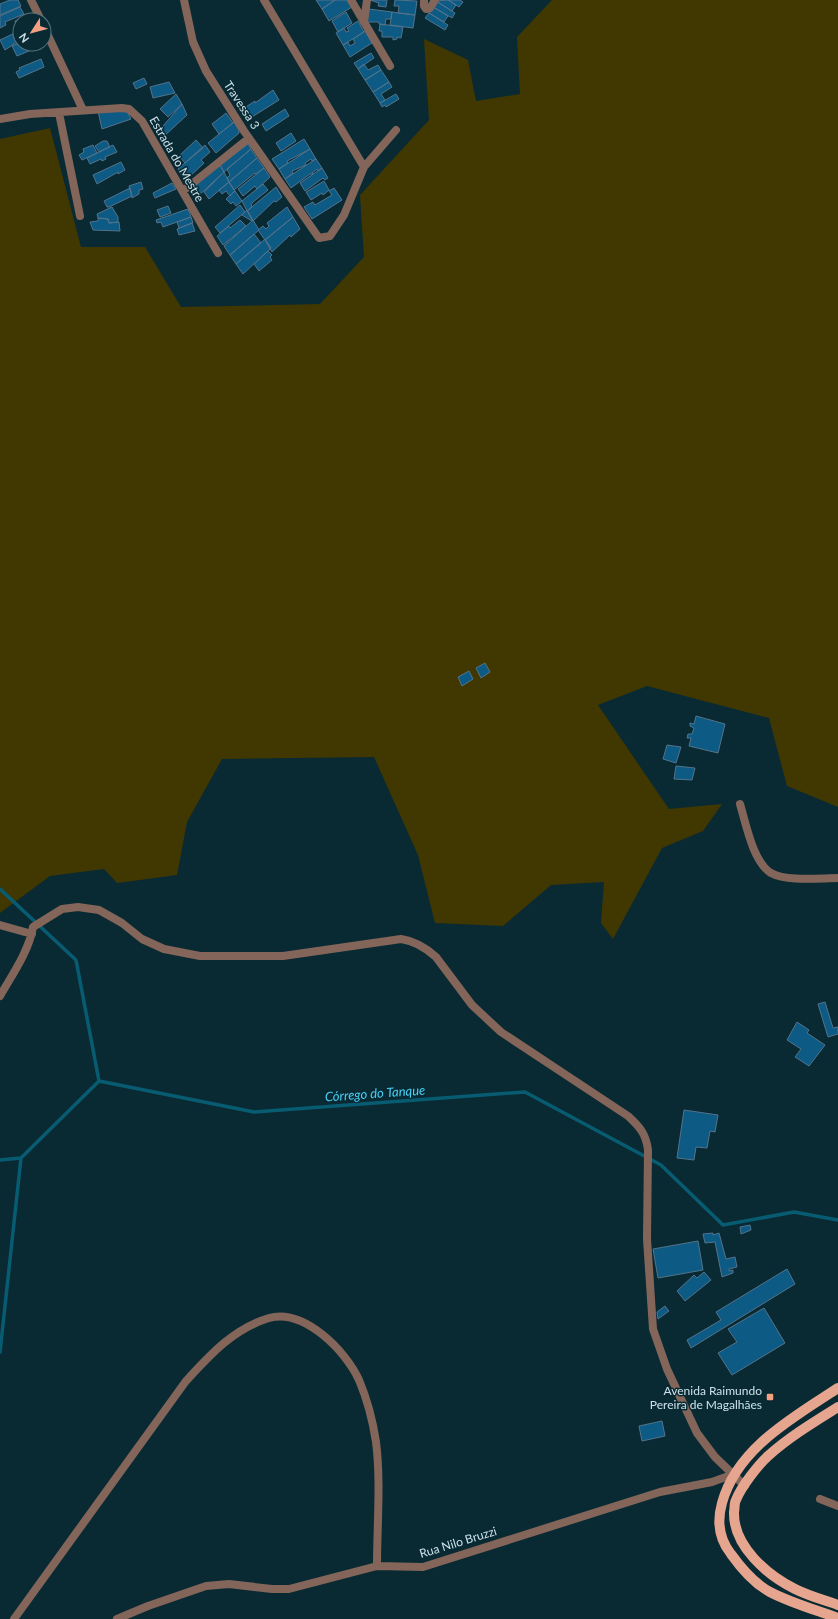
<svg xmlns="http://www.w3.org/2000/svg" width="838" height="1619" viewBox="0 0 838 1619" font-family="Lato,sans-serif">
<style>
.green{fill:#403800}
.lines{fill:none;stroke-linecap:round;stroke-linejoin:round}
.stream{stroke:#085c71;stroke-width:3.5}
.building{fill:#0d5a85;stroke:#53738a}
.street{stroke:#84655a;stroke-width:8}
.primary{stroke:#e5a58e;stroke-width:10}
.poi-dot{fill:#f39f82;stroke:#092a33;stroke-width:1.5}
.labels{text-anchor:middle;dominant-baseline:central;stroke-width:3;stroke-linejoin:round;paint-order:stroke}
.street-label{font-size:12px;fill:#cbe1e9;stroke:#092a33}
.poi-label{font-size:12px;fill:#cbe1e9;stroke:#092a33;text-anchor:end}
.water-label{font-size:13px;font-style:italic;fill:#46d1f8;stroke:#092a33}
</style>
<rect width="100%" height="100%" fill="#092a33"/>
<path class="green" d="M552,0H838V807L787,786L769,718L647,686L598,705L669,809L722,804L703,831L662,848L613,939L601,923L604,882L551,885L503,926L435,923L418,855L374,757L222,759L187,822L177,875L117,883L104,869L50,876L0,913V139L50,128L81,247H145L181,307L320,304L364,257L360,195L429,120L424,39L468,60L476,101L520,94L517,37Z"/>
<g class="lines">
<path class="stream" d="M0,889L76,960L99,1081L254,1112L525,1092L661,1165L723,1225L794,1212L838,1220
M0,1160L21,1158L99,1081
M0,1352L21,1158"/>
</g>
<path class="building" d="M10,0H18L21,6L0,15V4Z
M316,0H335L322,9Z
M335,0H348L352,7L329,21L322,9Z
M370,0H387L386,7L378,6L379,3Z
M395,0L417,1L415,15L398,13L399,6H394Z
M448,0L456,5L452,11L436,1Z
M448,0H460L463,2L459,7Z
M436,1L455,13L452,18L432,6Z
M20,7L24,14L5,22L6,25L0,28V16Z
M433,7L448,16L444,22L429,13Z
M369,9L392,12L391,19H386L385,25L379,24V22H367Z
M346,12L352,23L338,32L332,21Z
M392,12L415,15L413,28L390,25Z
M429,13L448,25L445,30L425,18Z
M29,15L31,20H20V29H18L15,21Z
M358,21L364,32L343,45L336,33L344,28L346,32L349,31L347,28Z
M380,24L403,27L401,38L397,37V39L393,40V37H382V31H379Z
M365,31L372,43L350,57L343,45L348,42L350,46L355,43L353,39Z
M17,32L20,40L5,50L0,40Z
M20,43V44L43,45L17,56L12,46Z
M371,53L374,58L358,69L354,63Z
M41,59L44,67L19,78L16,72L20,70L19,68Z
M364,64L368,70L378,65L381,70L365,80L358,69Z
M381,70L389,82L373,92L365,80Z
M144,78L147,84L136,89L133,83Z
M169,82L175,93L153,98L150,87Z
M389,82L392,87L381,94L385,100L380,103L373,92Z
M273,90L279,100L247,120L241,110L255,101V103Z
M176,94L182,104L168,117L160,109Z
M396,94L399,99L386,107L385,105L382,107L380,103Z
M182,104L187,115L162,138L157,133Z
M126,109L131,119L102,129L98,111Z
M285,109L289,116L266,131L262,124Z
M226,113L233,123L219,134L212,124Z
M234,122L239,130V133L216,153L208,143Z
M291,133L296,141L281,151L276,143Z
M304,139L310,149L287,161L288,163L279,169L272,159Z
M196,140L203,148L185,163L179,156Z
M103,141H107L110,147L99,152L95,146Z
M248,144L251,149L224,172L220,165Z
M93,145L97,153L82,160L79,155L84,152L83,149Z
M113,145L117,152L105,157L106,159L102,161L101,159L90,164L87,158Z
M205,145L210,152L201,160L204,163L187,179L182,176L178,169Z
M251,149L257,158L229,182L227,178L230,175L227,169Z
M310,149L316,159L312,161L311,159L305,163L306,165L292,171L293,173L285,179L279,169Z
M257,158L264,168L256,174L255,173L234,190L229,182Z
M316,159L322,168L318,171L317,169L312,173L313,174H310L291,188L285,179Z
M121,162L125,170L118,174V172L97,184L93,175Z
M220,165L224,172L196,198L190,188Z
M264,168L270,177L257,189L255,186L243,196L238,189Z
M322,168L328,178L325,180L323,178L305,191L300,183Z
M224,172L229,182L209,199L204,192Z
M324,181L329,190L323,195L322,193L311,200L306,192Z
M141,182L143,189L139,190V194L132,198L129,186Z
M229,182L235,191L230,196L226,191L222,194L219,190Z
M172,183L176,189L155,198L153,193Z
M263,184L268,190L253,202L251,205L252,207L247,211L242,201Z
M276,187L282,197L276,202L274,201L253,221L247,211Z
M130,188L132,196L109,207H107L104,201Z
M334,188L342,200L312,219L304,207L313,202L315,205L332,195L329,191Z
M235,191L242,201L236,206L233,202L231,204L226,199Z
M240,205L245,212L220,233L215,227Z
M168,206L171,213L160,217L157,210Z
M112,207L118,217V222L109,223L108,219L98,218L97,214Z
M287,207L293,217L265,240L258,230L263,226L266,229L269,226L267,223Z
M188,209L191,217L163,227L161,222L157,223L156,220Z
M247,210L253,220L252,221L242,215Z
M191,217L193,223L179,228L177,222Z
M293,217L300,229L291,237L290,235L272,252L265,240Z
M98,218L108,219L109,223L119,222L120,231L93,230L90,222L98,221Z
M240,220L246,226L223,245L217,236L229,226L230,228Z
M253,220L259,230L230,255L224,246Z
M192,223L195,231L179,235L177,229Z
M254,234L261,243L236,264L230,255Z
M265,239L271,248L243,274L236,264Z
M268,251L272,255L270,257L272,260L259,271L254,264Z
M485,663L490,672L481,678L476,668Z
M469,671L473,679L462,686L458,677Z
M696,716L725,724L718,753L689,746L691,738H687L688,734H692L694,728L690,726V723L694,724Z
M667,745L681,747L676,763L663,759Z
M676,766L695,768L692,780L674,779Z
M825,1002L833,1028L838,1027V1034L828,1037L818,1004Z
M797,1022L809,1030L807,1033L825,1045L809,1066L795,1057L801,1049L787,1040Z
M684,1110L718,1115L715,1132L710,1131L707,1148L696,1147L694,1160L677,1158Z
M750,1225L751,1230L741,1234L740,1227Z
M713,1233V1235L719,1233L726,1259L735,1257L737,1267L729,1269V1271L733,1270V1273L722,1277L715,1242L705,1243L703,1234Z
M698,1241L703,1270L658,1278L653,1249Z
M787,1269L795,1284L691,1348L687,1340L721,1320L716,1312Z
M704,1272L711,1280L685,1301L677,1291L694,1275L697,1278Z
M665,1306L669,1311L658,1319L657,1312Z
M764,1308L785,1343L732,1375L718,1353L737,1342L728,1329Z
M662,1421L665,1436L642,1441L639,1426Z"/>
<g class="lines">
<path class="street" d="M31,0L41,20
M184,0L193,42L206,71L244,131L319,238L330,236L344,215L364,167
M264,0L364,167L396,130
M351,0L390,66
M424,0V6L426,9L430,8L435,0
M364,22L367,0
M44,27L83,110
M59,113L80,216
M0,119L30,114L122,108L129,109L142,121L218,253
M183,191L249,138
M740,804C746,824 753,862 771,873C787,882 820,878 838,878
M0,925L32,934
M0,996C12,975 29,951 33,927L62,909L78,907L99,910L122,923L142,939L164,949L200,956H283L401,939C415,941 425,947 436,957L472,1005L501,1032L628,1116C640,1127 646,1134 648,1150L647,1239L653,1329L667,1369L697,1433L715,1457L745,1486
M820,1499L838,1506
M14,1619L186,1381C210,1355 233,1329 269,1318C304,1308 346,1351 359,1380C367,1399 373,1422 376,1442C381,1480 377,1527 377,1566
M117,1619L148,1606L206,1586L229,1584L272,1589H289L377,1566L423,1567L660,1492L712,1482L734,1474"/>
<path class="primary" d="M838,1388C794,1417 737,1448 722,1503C717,1521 719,1539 731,1554C741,1568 755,1584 770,1592C791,1603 816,1610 838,1618
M838,1407C814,1422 789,1437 768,1456C758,1465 741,1487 736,1500C734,1503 735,1508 734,1512C733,1546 767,1575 795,1589C809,1596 824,1600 838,1605"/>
</g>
<rect class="poi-dot" x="766" y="1393" width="8" height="8" rx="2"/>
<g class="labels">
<g class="street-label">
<text transform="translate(242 105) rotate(57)">Travessa 3</text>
<text transform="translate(177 159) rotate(60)">Estrada do Mestre</text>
<text transform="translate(458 1542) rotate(-17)">Rua Nilo Bruzzi</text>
</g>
<g class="poi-label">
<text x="762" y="1390">Avenida Raimundo<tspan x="762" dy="14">Pereira de Magalhães</tspan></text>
</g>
<g class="water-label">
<text transform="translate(375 1093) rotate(-4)">Córrego do Tanque</text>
</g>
</g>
<g transform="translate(32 32) rotate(234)"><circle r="19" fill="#092a33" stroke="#57737c"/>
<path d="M0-3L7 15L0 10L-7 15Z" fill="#f39f82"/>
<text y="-6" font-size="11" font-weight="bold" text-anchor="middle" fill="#cbe1e9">N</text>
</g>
</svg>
